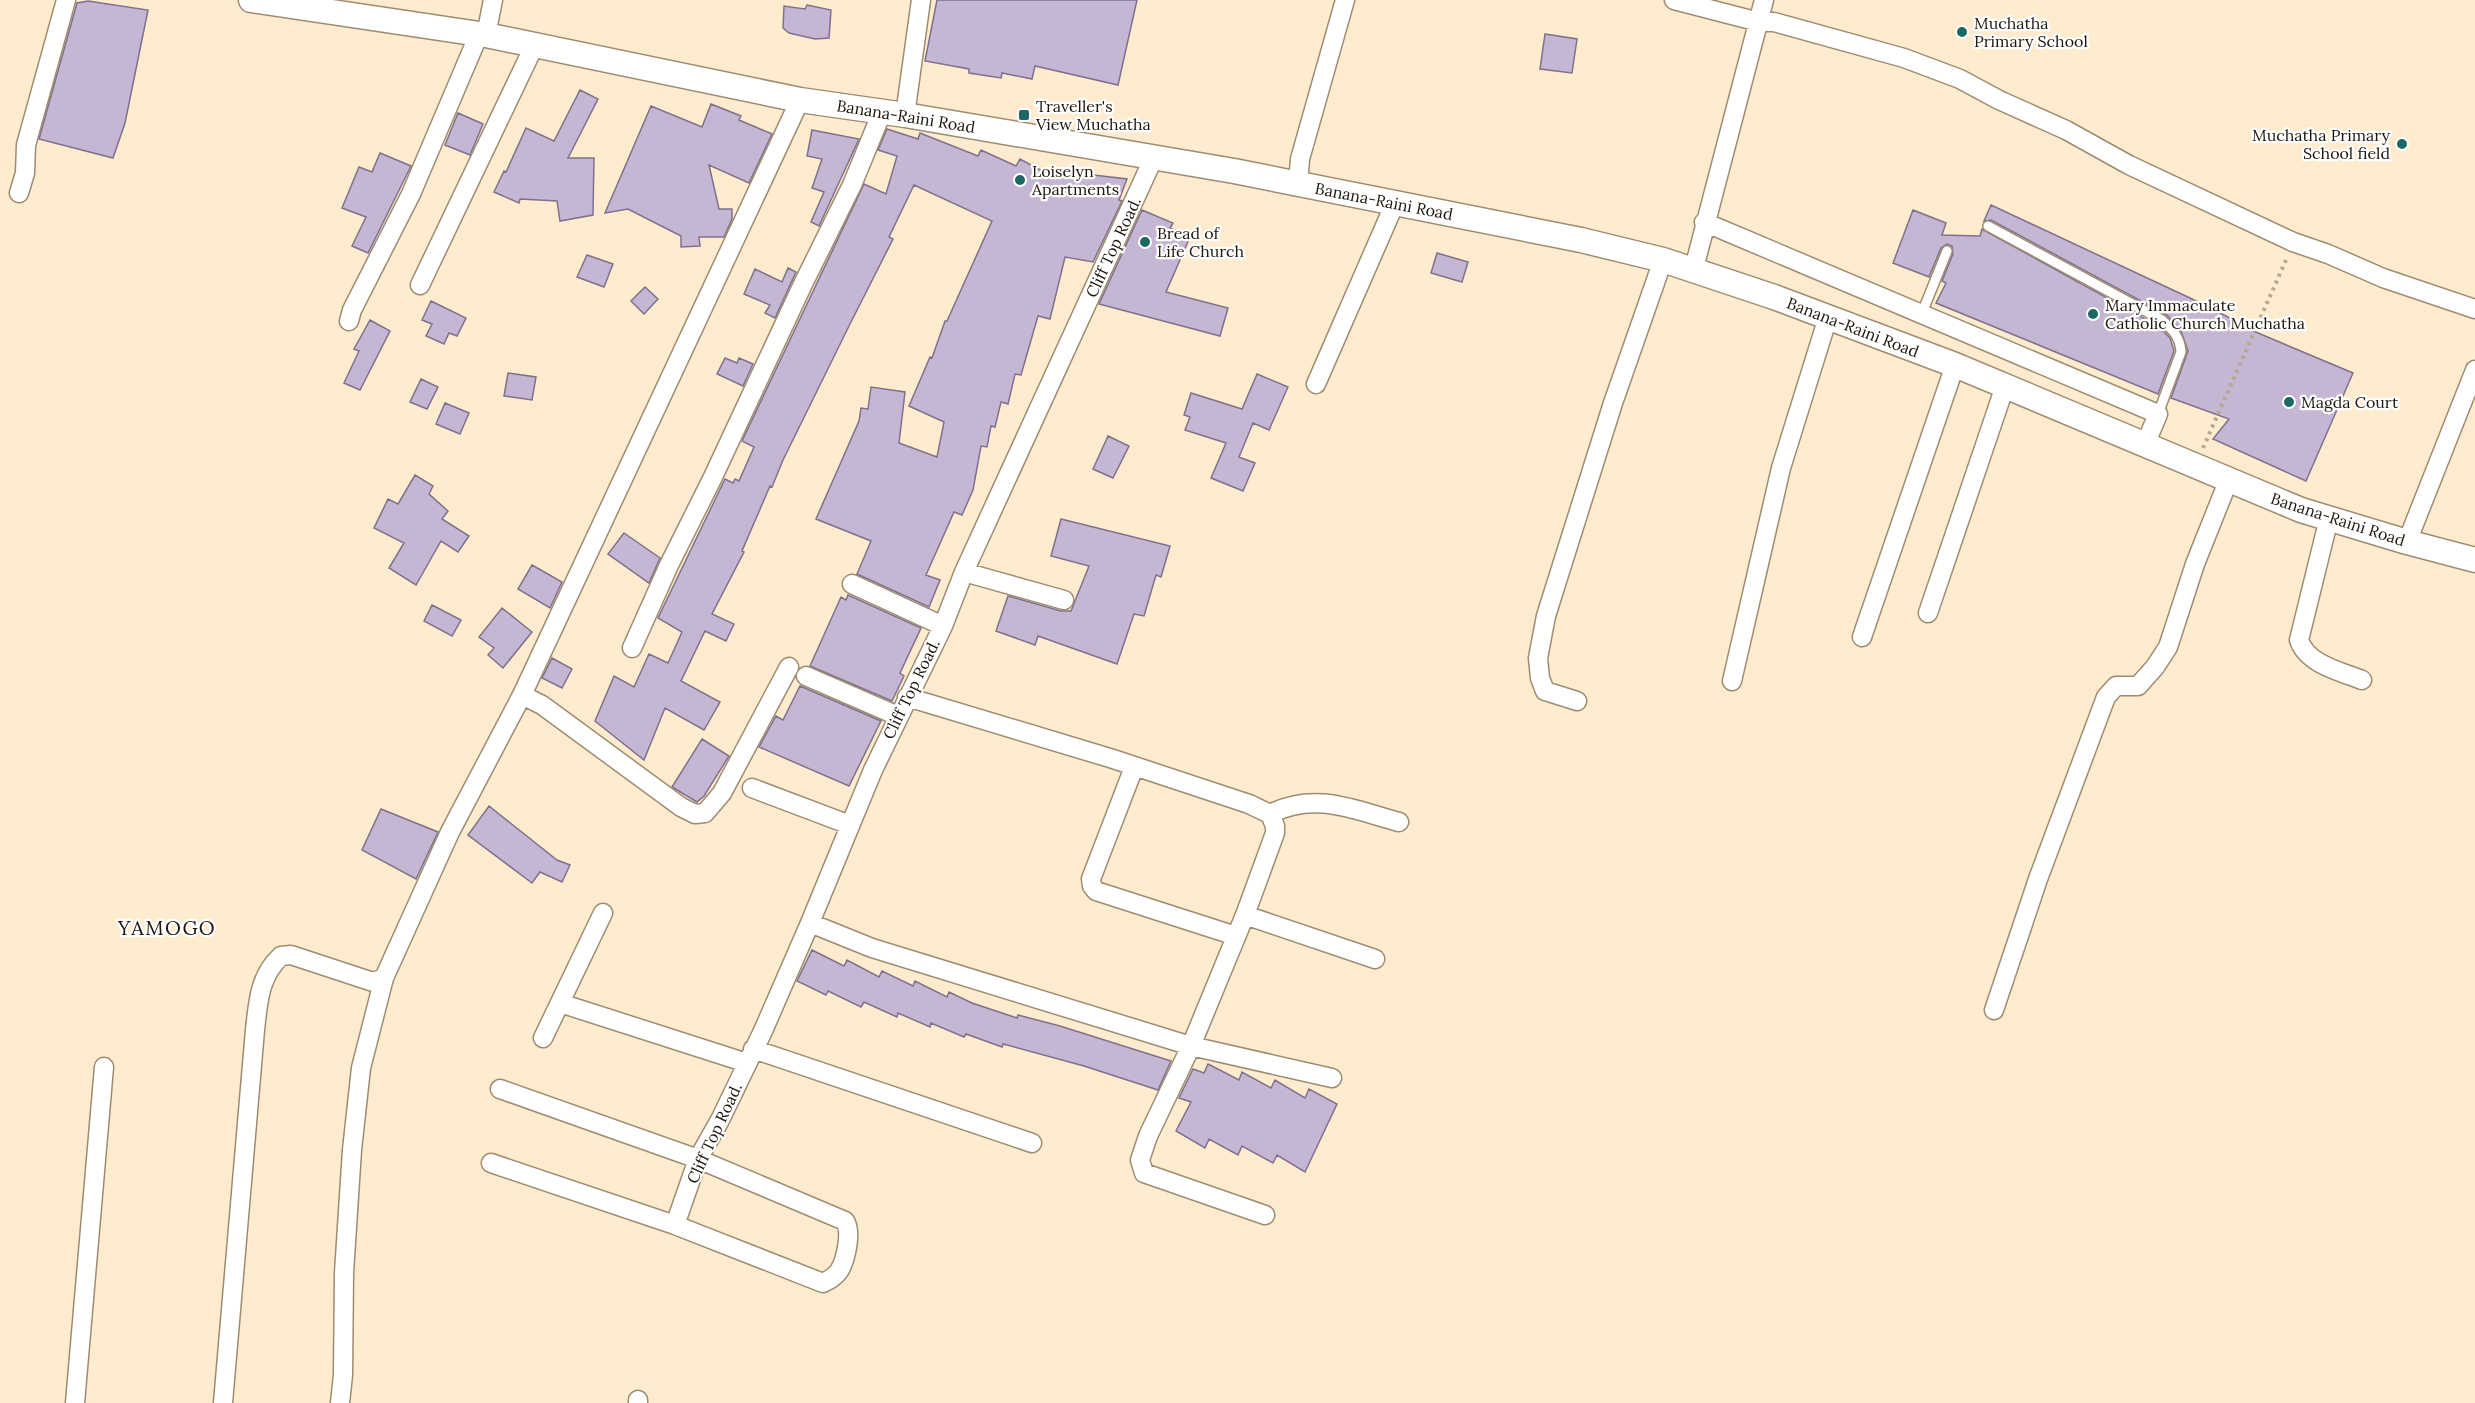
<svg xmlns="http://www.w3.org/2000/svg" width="2475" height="1403" viewBox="0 0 2475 1403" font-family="Lora,serif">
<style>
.building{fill:#c5b6d4;stroke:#7f718c;stroke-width:1.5}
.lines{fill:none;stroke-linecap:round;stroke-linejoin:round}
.service-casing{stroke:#9d8c71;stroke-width:12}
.minor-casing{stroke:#9d8c71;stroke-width:21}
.secondary-casing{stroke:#9d8c71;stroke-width:27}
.path{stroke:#b7a790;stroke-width:4;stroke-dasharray:3 4.5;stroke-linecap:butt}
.service{stroke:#fff;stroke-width:9}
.minor{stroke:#fff;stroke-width:18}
.secondary{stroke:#fff;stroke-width:24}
.poi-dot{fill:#1c6863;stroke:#fff;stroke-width:2}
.labels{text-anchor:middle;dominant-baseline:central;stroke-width:4.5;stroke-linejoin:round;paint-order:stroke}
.poi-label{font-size:16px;fill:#1c150b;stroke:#fff;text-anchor:start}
.street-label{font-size:16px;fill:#1c150b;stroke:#fff}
.quarter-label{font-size:20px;letter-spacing:1.5px;fill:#1c150b;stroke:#fff}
</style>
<rect width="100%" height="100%" fill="#ffebce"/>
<path class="building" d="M937,0H1137L1118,85L1035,66L1032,79L1002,73L1001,78L969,73V69L925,61Z
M88,1L148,10L125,123L113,158L39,139L77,3Z
M807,5L831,10L829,38L815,39L789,33L783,28L784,6L805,9Z
M1545,34L1577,39L1572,73L1540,69Z
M580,90L598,99L568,158H594L593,215L560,221L557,201L520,199L519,203L494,192L504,171L506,172L526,128L554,141Z
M711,104L741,116L739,120L772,134L749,183L709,165L719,209H732V219L724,237H699L700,246L681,247V236L628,209L605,213L651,106L702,127Z
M458,113L483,124L470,155L445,145Z
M887,129L918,139L920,133L978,156L981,150L1016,166L1020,159L1057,179L1060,171L1127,179L1119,200L1122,201L1093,262L1065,257L1050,319L1038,316L1021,375L1015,374L1008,404L1001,402L995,427L991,426L987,447L981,446L973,490L962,515L954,512L926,575L940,580L929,607L857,574L871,541L816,519L859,421L861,408L868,409L871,387L905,392L899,443L937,457L944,422L909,406L930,357L932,358L945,321H947L992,221L914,185L889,237L893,239L849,326L783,460L772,487L770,486L742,551L744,552L712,614L734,624L726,641L705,631L681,681L720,702L704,730L665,708L644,760L595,721L614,676L634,687L649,654L668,663L682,632L658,618L725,479L733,483L735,479L739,481L754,447L742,441L864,184L886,194L897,156L878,150Z
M812,130L859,139L819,226L811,222L824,192L812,188L822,159L807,156Z
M380,153L411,166L368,253L352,246L366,217L342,208L359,167L372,172Z
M1991,205L2190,298L2246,326V328L2353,373L2306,481L2213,439L2229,419L2171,398L2188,351L2181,331L2167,315L1991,220L1984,221Z
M1142,210L1173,223L1170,228L1190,237L1166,292L1228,308L1220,336L1099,304Z
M1913,210L1946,223L1942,235L1980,236L1982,229L2158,326L2170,338L2174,351L2158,394L1936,303L1946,283L1942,281L1953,254L1952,246L1947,244L1941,248L1929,277L1893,263Z
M1437,253L1468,262L1462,282L1431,273Z
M587,255L613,264L604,287L577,277Z
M788,268L796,272L775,318L765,313L770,305L744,294L755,269L782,282Z
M645,287L658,299L644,314L631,301Z
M431,301L466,318L457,336L449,333L444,344L426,336L432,324L422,320Z
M370,320L390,331L360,390L344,383L359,351L354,349Z
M725,358L737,363L739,358L753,364L743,386L717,374Z
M508,373L536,377L532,400L504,396Z
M1257,374L1288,387L1269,430L1253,423L1239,457L1255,463L1243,491L1211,478L1226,443L1185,430L1190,417L1184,415L1191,393L1242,409Z
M421,379L438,387L427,409L410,402Z
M445,403L469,413L460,434L436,424Z
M1108,436L1129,446L1113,478L1093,469Z
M415,475L433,486L429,494L448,511L442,519L469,536L458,552L441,541L416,585L389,568L404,543L374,528L388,499L398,504Z
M1061,519L1170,546L1161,577L1156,575L1144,616L1134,614L1117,664L1038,636L1035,645L996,631L1008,596L1061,611H1071L1089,566L1051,556Z
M624,533L660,558L649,583L608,554Z
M532,565L562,582L550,608L518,589Z
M848,595L921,628L900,673L904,676L892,701L810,666L841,597L846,600Z
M432,605L461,620L452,636L424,621Z
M502,608L532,632L503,668L488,655L494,648L479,637Z
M552,658L572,669L562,688L542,678Z
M800,686L881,721L849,786L759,747L776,716L783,720Z
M702,739L729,756L704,796L697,802L672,787Z
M489,806L557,860L570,865L562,882L540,872L532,883L468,835Z
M381,809L438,832L416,879L362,850Z
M812,950L844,966L847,960L879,977L882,971L913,986L915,981L947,997L949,992L972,1003L1017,1018L1018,1015L1060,1026L1171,1061L1158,1090L1084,1066L1003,1044L1002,1047L966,1034L964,1037L931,1023L930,1027L898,1013L897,1017L864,1002L861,1007L828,991L826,995L797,981Z
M1208,1064L1239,1080L1242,1072L1271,1088L1275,1080L1305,1098L1309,1089L1337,1104L1305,1172L1277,1155L1273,1163L1242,1146L1238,1155L1209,1139L1205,1148L1176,1131L1191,1102L1179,1098L1193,1069L1204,1073Z"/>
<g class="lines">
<g class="service-casing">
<path id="service" d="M1988,226L2162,320C2173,330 2180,337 2181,352L2158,414
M1922,313L1947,251"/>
</g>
<g class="minor-casing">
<path id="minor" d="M1674,0L1759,22H1774L1904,58L1960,79L1999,100L2066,130L2129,165L2293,242L2328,254L2383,278L2475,309
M486,35L493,0
M905,115L921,0
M1298,184L1300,159L1345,0
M19,193L25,173L26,145L66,0
M1704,222L2158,414L2145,445
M1693,272L1764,0
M420,285L535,44
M349,321L352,310L411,194L479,34
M1316,384L1395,203
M2329,518L2299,640C2307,664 2339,671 2362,680
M2407,542L2475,370
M964,572L1064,600
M852,584L943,626
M1928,613L2005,386
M1862,637L1955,365
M632,648L669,565L713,477L803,284L852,185L882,112
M806,676L898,716
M1732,681L1781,468L1828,317
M522,695L542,705L681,807L695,814L705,813L722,793L789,667
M907,697L1110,758L1249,804L1270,814L1275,826V833L1245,915L1191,1046L1148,1136L1140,1160L1144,1173L1265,1215
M1577,701L1545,691L1540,678L1538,658L1546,616L1613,403L1663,260
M1134,767L1091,879L1092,886L1096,891L1236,936
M752,788L850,825
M1270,814C1315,791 1354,810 1399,822
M1245,915L1375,959
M810,923L872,948L1191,1046L1332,1078
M560,1003L747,1063
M1994,1010L2038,879L2106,697L2116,686H2138L2155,667L2168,647L2195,564L2229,479
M543,1038L603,913
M753,1049L1032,1143
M491,1163L675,1225L823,1283C829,1280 835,1277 839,1271C846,1260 852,1232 845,1221L698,1159L500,1089
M675,1225L698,1159L720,1120L763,1031L810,923L873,770L943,626L964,572L1154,157
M75,1403L104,1067
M223,1403L255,1030C258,1003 259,976 281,956L291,955L373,982L384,978L450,832L522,695L800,100
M340,1403L343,1375L344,1273L352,1150L361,1068L384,978
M638,1403V1400"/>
</g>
<g class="secondary-casing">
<path id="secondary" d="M251,0L486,35L800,100L905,115L1234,171L1581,240L1663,260L1774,297L1955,365L2301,510L2407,542L2475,560"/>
</g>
<path class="path" d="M2203,448L2286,260"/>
<use href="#service" class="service"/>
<use href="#minor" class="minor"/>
<use href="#secondary" class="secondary"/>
</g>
<g class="poi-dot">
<circle cx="1962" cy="32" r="6"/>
<rect x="1018" y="109" width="12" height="12" rx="3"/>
<circle cx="2402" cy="144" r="6"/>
<circle cx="1020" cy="180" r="6"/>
<circle cx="1145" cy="242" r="6"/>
<circle cx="2093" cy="314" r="6"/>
<circle cx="2289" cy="402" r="6"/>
</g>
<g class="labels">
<g class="poi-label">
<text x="1974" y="23">Muchatha<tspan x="1974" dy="18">Primary School</tspan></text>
<text x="1036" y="106">Traveller's<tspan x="1036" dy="18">View Muchatha</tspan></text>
<text x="2390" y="135" text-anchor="end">Muchatha Primary<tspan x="2390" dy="18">School field</tspan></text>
<text x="1032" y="171">Loiselyn<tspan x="1032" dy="18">Apartments</tspan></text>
<text x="1157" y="233">Bread of<tspan x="1157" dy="18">Life Church</tspan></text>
<text x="2105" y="305">Mary Immaculate<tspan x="2105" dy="18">Catholic Church Muchatha</tspan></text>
<text x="2301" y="402">Magda Court</text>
</g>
<g class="street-label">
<text transform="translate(906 116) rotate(9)">Banana-Raini Road</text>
<text transform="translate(1384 201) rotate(11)">Banana-Raini Road</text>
<text transform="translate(1113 247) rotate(-65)">Cliff Top Road.</text>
<text transform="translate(1853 327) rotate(21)">Banana-Raini Road</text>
<text transform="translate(2338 519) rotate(18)">Banana-Raini Road</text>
<text transform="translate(911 689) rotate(-64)">Cliff Top Road.</text>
<text transform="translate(714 1133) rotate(-65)">Cliff Top Road.</text>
</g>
<g class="quarter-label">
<text x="167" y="927">YAMOGO</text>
</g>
</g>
</svg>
